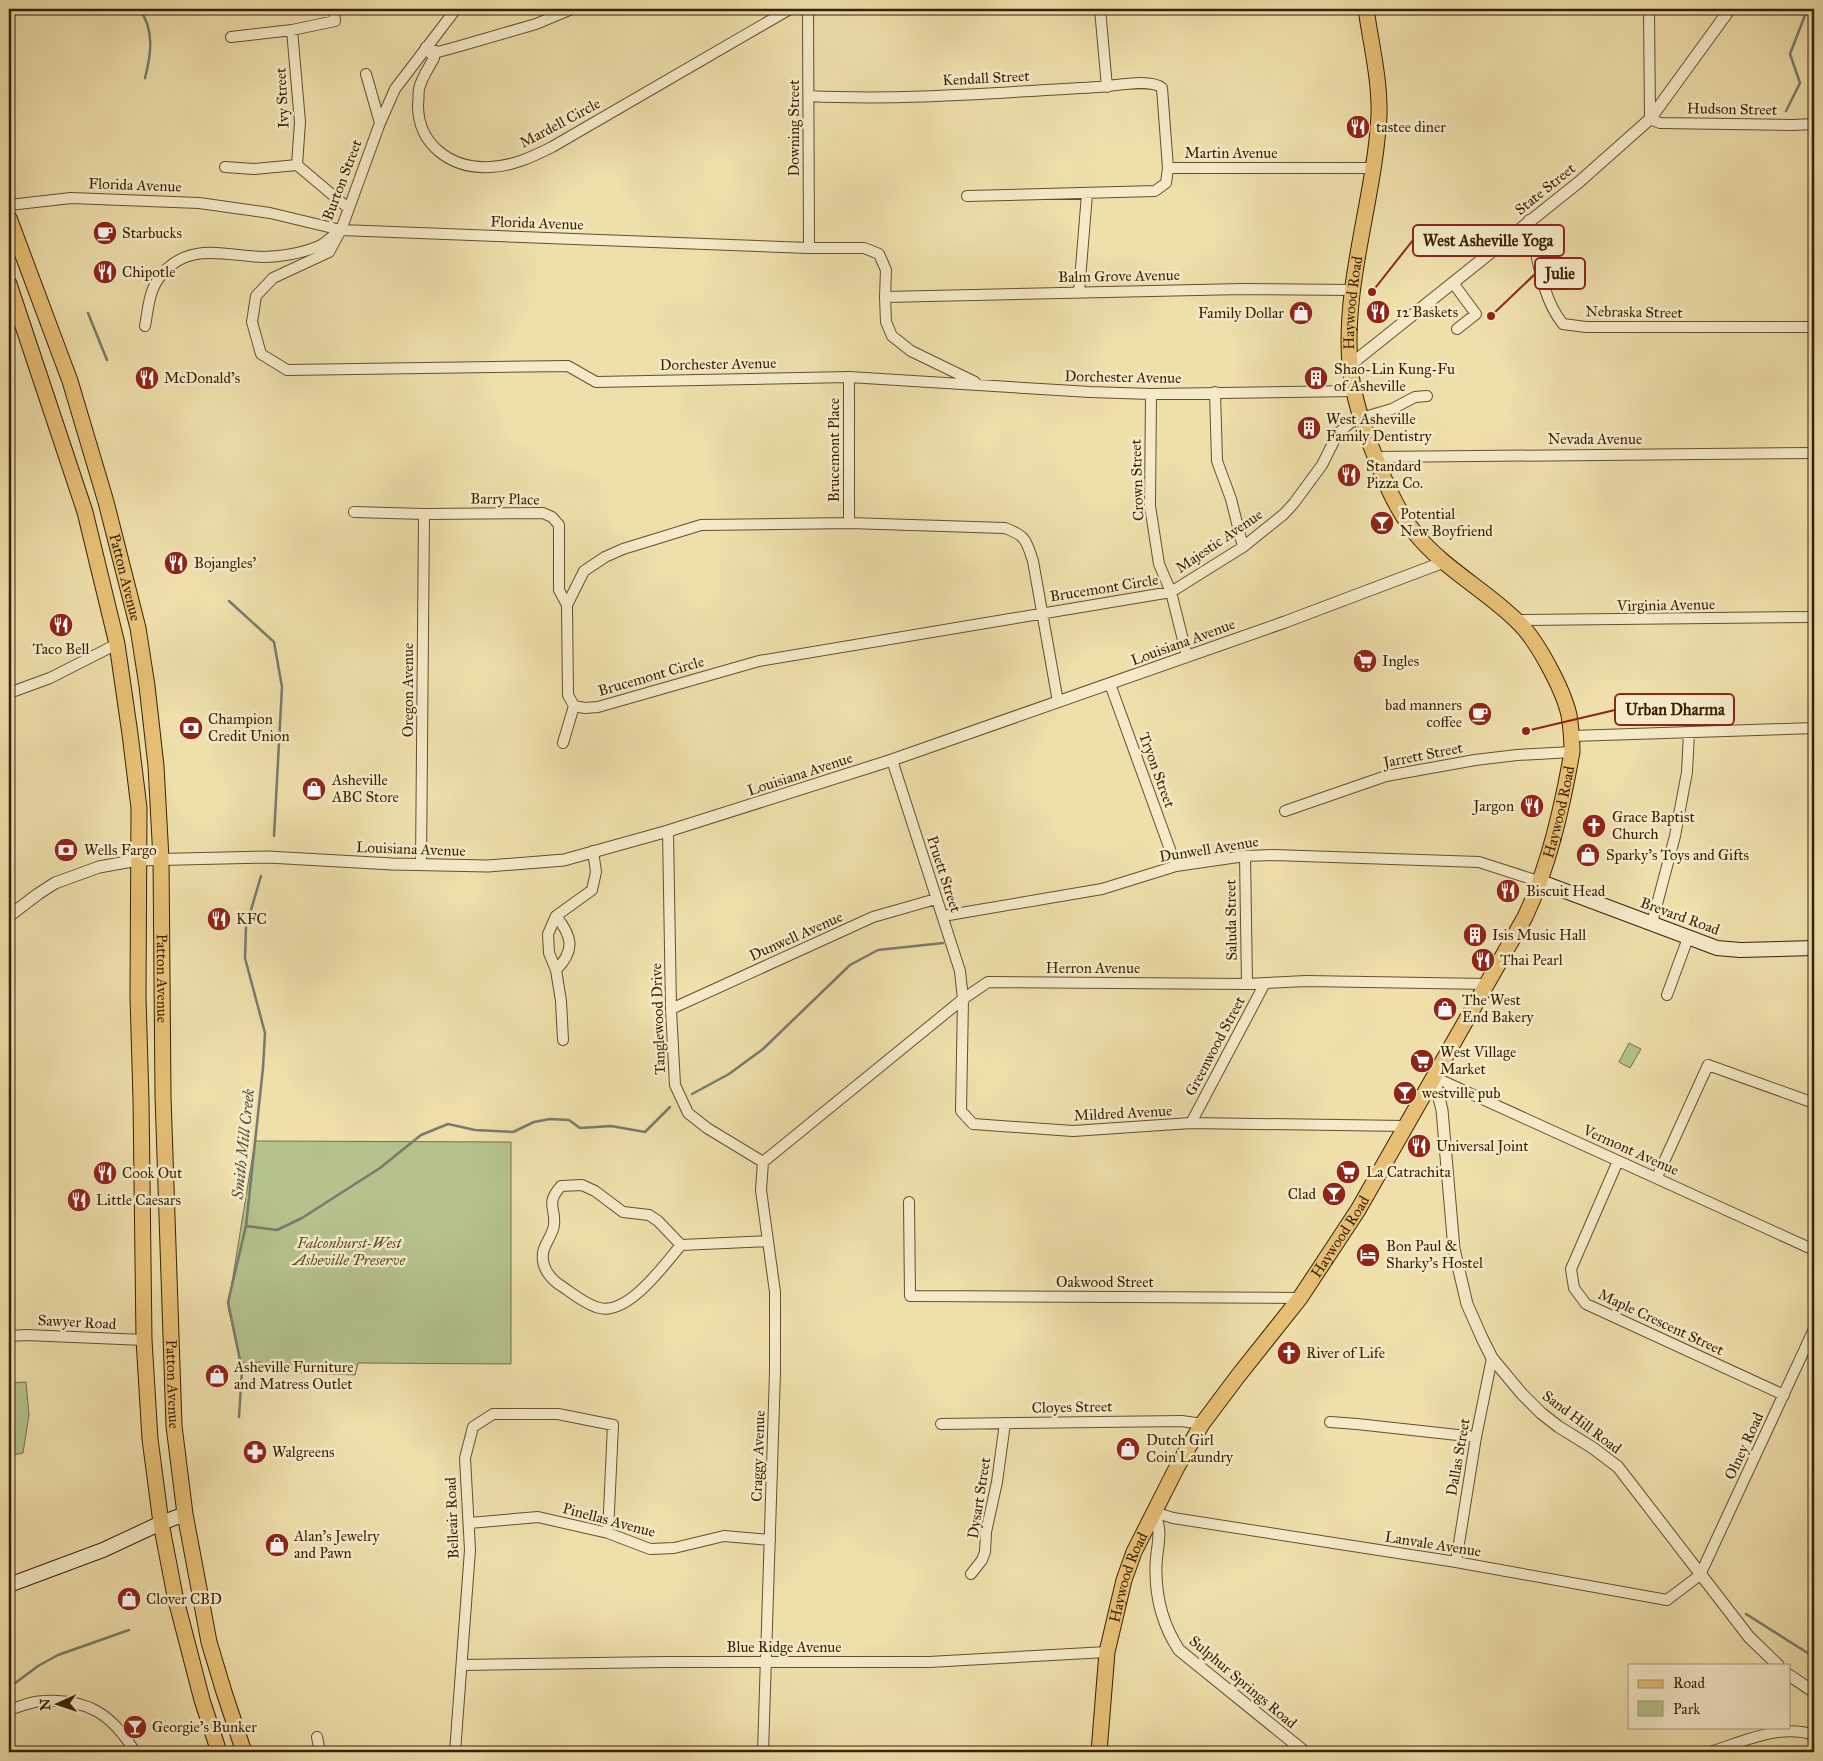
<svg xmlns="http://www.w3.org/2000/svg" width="1823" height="1761" viewBox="0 0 1823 1761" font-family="'IM FELL Great Primer',serif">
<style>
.green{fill:#b5c28c;stroke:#777047}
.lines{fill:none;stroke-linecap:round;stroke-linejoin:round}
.stream{stroke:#777b6e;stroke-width:2.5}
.minor-casing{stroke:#664f2c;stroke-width:12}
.tertiary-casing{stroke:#664f2c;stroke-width:13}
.secondary-casing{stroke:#391f02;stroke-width:16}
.primary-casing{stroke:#391f02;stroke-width:17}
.minor{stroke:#f4eac8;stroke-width:10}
.tertiary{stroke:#f4eac8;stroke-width:11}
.secondary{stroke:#f4eac8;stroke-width:14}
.primary{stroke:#e7c076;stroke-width:15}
.labels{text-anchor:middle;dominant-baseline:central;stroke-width:5;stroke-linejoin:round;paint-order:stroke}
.street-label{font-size:15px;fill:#391f02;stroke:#f4eac8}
.poi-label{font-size:15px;fill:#391f02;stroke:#f4eac8;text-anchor:start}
.park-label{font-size:15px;font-style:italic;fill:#5e502b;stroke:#f4eac8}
.water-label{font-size:16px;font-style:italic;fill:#584d38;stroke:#f4eac8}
.leader{fill:none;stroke:#8f2418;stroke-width:2}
.callout-dot{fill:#8f2418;stroke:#f4eac8;stroke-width:2}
.callout{fill:#f4eac8;stroke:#8f2418;stroke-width:2}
.callout-label{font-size:16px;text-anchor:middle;font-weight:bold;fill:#391f02}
</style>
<rect width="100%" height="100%" fill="#eedfab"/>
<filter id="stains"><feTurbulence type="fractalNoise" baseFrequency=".004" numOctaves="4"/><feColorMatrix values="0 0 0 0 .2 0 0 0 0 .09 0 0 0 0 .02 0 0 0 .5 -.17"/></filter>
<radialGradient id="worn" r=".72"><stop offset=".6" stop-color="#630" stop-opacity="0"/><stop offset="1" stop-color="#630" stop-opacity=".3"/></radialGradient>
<path class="green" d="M1629,1043L1641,1049L1630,1068L1619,1062Z
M255,1141L511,1142V1364L358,1363L355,1375L261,1371V1362L241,1363L228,1307Z
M26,1382L29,1415L23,1453L9,1456V1383Z"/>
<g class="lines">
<path class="stream" d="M139,9C155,29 151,55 145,78
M1786,111L1800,83L1790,54L1807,10L1810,9
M88,313L107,360
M229,601L274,642L282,687L274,836
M692,1094L729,1074L763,1049L850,965L878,950L943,943
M246,1226L277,1230L302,1218L380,1168L421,1135L448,1124L475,1130L513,1132L534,1122L550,1119L569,1120L580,1128L611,1126L645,1132L670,1107
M239,1417L242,1370L228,1302L246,1226L263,1068L265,1033L245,958L246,927L261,876
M1746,1614L1814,1657
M14,1684L38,1666L58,1655L129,1630"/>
<g class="minor-casing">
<path id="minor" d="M456,9L395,89L380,123L341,230L329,252L273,278L256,296L252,322L261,354L287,370L568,366L596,382L849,377L1090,392L1151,394L1354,391
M808,9L809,248
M1100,9L1107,87
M1649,9L1650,119L1660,123L1793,125L1814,124
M292,30L300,122L297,165
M231,37L292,30L335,21L334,9
M426,47L434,58C429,67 421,79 419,89C418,94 419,100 418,105C418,145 451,169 490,167C513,166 532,157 552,147L790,9
M427,47L438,52L460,46L536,24L572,9
M366,74L380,123
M809,96C906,101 1003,92 1099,87C1114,86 1151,78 1162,88L1168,168L1166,183L1155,191L967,196
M225,167L254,169L297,165L348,208
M1168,168H1372
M9,205L71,198L199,203L270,213L341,230L809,248H864L879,254L886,270L885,297L886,322L892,336L911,351L975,382
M1529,220C1537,253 1541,298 1563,324L1586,327H1814
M1453,283L1476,314L1457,329
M1079,292L1087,194
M885,297L1242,289L1354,290
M145,326C148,310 149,291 159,278C187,240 225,256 263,257C280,257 303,253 319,246C326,243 332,236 338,232
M849,377V523
M1215,392L1217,461L1231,499L1243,547
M1151,394L1150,506L1159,564L1171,592L1187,656
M1361,418L1392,409L1415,397L1427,396
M1375,457L1814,453
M354,512L424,514L543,513L552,517L559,525V590L567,605
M1517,620L1814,617
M1110,684L1176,866
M9,693L50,678L117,644
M574,706L585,708L598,707L759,661L1171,592L1243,547L1284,514L1294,503L1322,465L1338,433L1360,415
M574,706L568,695L567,605L584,571L605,557L623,549L701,525L849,523L1005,528C1026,536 1026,540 1033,561L1058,702
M1572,736L1814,728
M563,743L574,706
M892,760L960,971L963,999L961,1111L973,1124L1073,1131L1191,1123L1405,1126
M1285,811L1386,776L1475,760L1517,755L1572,752
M668,831L671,1009L675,1085L688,1113L707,1128L763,1162
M1245,856L1247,984
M421,865L424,514
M556,916C572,936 576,950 556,970
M943,916L1102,889L1176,866L1245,856L1274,855L1479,862L1541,882
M1652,923L1675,836L1687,772L1689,733
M1667,995L1688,938
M671,1009L873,917L936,899
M563,1040L561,1001L556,970L549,953L548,934L556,916L592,890L596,872L593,851
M1434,1077L1814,1250
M1191,1123L1265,983
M1618,1161L1571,1269L1574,1288L1586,1304L1784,1395
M763,1162L963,999L988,982L1247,984L1306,981L1487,984
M763,1162L761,1190L775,1292V1372L763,1752
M1657,1177L1708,1065L1814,1103
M909,1202L910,1296L1300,1298
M681,1245C664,1265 626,1319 596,1307C584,1303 573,1294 563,1287C551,1280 541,1268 543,1253C544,1244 553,1235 554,1225C556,1207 545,1204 561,1186L582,1185L595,1191L623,1212L649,1215L658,1221L681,1245L768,1241
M9,1336L26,1335L144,1340
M1330,1422L1357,1424L1476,1437
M941,1424L1182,1421L1202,1424
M1154,1512L1173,1518L1456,1562L1667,1600L1700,1575L1814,1329
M469,1523L538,1517L608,1533L650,1549L674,1548L724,1536L770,1540
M1456,1562L1476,1437L1492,1358
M971,1574L982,1560L985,1552L986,1532L997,1482L1005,1423
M462,1665L666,1662H929L1107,1652
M9,1710C19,1707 32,1701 43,1701C88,1699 112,1714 135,1752
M317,1737L320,1752
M455,1752L470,1550L465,1458L473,1427L493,1414H558L613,1425L608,1533
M1710,1752C1742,1742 1781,1723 1814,1735"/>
</g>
<g class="tertiary-casing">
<path id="tertiary" d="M1350,365L1579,182L1650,119L1730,9
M9,916L38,894L55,883L99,867L138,860L268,857L392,864L488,866L564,860L668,831L892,760L1285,622L1444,562
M1434,1077L1442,1110L1454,1249L1467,1304L1482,1338L1492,1358L1522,1394L1541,1413L1559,1427L1593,1448L1618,1467L1749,1637L1778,1665
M1154,1512C1163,1533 1157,1544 1156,1565C1155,1596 1162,1624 1179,1650L1305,1752
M1789,1675L1814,1692"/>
</g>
<g class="secondary-casing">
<path id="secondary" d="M1541,882L1717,948L1740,950L1814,948
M9,1585L103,1550L161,1523L185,1514"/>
</g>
<g class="primary-casing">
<g id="primary">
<path id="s1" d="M9,218L70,381L106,502L138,628L147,686L156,766L161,859L163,1096L174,1426L185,1514L209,1642L224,1692L244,1752"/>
<path d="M9,284L85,512L117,644L130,734L139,808L138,997L141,1100L144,1340L150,1439L161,1523L175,1596L202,1700L219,1752"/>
<path id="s2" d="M1099,1752L1107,1652L1124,1580L1134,1552L1177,1467L1202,1424L1238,1376L1300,1298L1358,1210L1525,917C1549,866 1562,808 1572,752C1572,740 1571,728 1569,715C1563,689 1537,640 1518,622C1486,590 1444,569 1415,533C1394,507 1381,472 1369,441C1360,417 1352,391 1350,365C1343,283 1375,197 1379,115C1380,80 1371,44 1366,9"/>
</g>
</g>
<use href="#minor" class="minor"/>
<use href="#tertiary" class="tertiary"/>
<use href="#secondary" class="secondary"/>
<use href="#primary" class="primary"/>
</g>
<defs>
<g id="restaurant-disc" transform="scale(1.25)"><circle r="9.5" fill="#8f2418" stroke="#f4eac8"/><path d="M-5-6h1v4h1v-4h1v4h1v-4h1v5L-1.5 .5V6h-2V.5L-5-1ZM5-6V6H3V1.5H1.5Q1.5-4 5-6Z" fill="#fff"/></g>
<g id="cafe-disc" transform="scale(1.25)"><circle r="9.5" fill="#8f2418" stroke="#f4eac8"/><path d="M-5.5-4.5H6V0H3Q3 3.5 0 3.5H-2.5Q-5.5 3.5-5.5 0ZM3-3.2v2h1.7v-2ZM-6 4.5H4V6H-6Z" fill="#fff"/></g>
<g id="shop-disc" transform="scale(1.25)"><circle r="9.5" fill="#8f2418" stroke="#f4eac8"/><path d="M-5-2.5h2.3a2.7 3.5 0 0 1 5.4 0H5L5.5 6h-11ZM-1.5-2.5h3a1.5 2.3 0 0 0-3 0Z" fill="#fff"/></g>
<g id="building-disc" transform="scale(1.25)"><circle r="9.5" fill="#8f2418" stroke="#f4eac8"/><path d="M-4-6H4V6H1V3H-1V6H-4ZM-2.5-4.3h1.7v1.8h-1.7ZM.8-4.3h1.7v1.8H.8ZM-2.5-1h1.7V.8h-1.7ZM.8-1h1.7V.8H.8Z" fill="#fff"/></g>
<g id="bar-disc" transform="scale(1.25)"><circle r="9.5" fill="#8f2418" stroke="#f4eac8"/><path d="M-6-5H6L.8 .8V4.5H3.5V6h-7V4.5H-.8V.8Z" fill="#fff"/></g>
<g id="supermarket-disc" transform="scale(1.25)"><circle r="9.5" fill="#8f2418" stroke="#f4eac8"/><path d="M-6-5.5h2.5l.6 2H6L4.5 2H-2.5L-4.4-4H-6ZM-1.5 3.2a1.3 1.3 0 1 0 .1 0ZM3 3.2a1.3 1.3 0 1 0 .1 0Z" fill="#fff"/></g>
<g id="bank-disc" transform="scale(1.25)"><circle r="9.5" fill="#8f2418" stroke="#f4eac8"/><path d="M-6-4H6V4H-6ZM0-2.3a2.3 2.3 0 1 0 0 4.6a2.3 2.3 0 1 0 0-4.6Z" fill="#fff"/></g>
<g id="church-disc" transform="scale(1.25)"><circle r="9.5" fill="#8f2418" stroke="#f4eac8"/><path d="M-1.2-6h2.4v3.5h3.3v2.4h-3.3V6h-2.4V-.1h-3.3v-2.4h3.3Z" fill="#fff"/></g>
<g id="hotel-disc" transform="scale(1.25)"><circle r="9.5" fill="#8f2418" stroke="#f4eac8"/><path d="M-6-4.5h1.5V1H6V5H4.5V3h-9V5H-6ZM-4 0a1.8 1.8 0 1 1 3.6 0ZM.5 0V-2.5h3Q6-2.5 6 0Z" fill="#fff"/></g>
<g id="pharmacy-disc" transform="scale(1.25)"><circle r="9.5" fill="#8f2418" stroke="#f4eac8"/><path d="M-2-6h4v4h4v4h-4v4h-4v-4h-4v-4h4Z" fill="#fff"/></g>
</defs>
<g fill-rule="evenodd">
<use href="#restaurant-disc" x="1358" y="127"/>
<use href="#cafe-disc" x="105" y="233"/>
<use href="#restaurant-disc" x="105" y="272"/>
<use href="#restaurant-disc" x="1378" y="312"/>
<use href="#shop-disc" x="1301" y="313"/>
<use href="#restaurant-disc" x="147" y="378"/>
<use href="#building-disc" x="1316" y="378"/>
<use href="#building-disc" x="1309" y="428"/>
<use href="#restaurant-disc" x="1349" y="475"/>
<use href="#bar-disc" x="1382" y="523"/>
<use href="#restaurant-disc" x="176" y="563"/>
<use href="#restaurant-disc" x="61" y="625"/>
<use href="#supermarket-disc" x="1365" y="661"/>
<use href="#cafe-disc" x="1480" y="714"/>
<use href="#bank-disc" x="191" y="728"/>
<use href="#shop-disc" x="314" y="789"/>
<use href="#restaurant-disc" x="1532" y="806"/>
<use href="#church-disc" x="1594" y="826"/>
<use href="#bank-disc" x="66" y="850"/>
<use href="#shop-disc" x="1588" y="855"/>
<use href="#restaurant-disc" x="1508" y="891"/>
<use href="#restaurant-disc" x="219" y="919"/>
<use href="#building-disc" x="1475" y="935"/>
<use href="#restaurant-disc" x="1483" y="960"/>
<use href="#shop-disc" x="1445" y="1009"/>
<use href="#supermarket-disc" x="1422" y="1061"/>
<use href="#bar-disc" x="1405" y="1093"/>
<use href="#restaurant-disc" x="1419" y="1146"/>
<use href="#supermarket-disc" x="1348" y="1172"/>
<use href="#restaurant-disc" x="105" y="1173"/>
<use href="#bar-disc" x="1334" y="1194"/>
<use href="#restaurant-disc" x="79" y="1200"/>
<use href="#hotel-disc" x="1368" y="1255"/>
<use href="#church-disc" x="1289" y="1353"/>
<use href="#shop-disc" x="217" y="1376"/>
<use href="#shop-disc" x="1128" y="1449"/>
<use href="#pharmacy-disc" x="255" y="1452"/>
<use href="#shop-disc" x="277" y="1545"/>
<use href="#shop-disc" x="129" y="1599"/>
<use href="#bar-disc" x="135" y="1727"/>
</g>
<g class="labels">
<g class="street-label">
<text transform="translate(986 78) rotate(-3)">Kendall Street</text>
<text transform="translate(282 98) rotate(-93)">Ivy Street</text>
<text transform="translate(1732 109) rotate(1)">Hudson Street</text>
<text transform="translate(560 123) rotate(-28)">Mardell Circle</text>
<text transform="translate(794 128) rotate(-90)">Downing Street</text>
<text x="1231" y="153">Martin Avenue</text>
<text transform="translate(342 180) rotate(-69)">Burton Street</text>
<text transform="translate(135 185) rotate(2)">Florida Avenue</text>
<text transform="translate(1545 189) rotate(-39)">State Street</text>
<text transform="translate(537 223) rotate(2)">Florida Avenue</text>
<text transform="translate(1119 276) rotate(-1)">Balm Grove Avenue</text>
<text stroke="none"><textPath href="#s2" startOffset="1648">Haywood Road</textPath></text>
<text transform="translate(1634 312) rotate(1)">Nebraska Street</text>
<text transform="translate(718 364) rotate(-1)">Dorchester Avenue</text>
<text transform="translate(1123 377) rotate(1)">Dorchester Avenue</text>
<text x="1595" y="439">Nevada Avenue</text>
<text transform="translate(834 450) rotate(-90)">Brucemont Place</text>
<text transform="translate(1137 480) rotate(-92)">Crown Street</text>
<text transform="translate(505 499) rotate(1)">Barry Place</text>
<text transform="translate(1219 541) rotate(-34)">Majestic Avenue</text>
<text stroke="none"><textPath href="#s1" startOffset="378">Patton Avenue</textPath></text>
<text transform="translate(1104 588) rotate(-9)">Brucemont Circle</text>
<text transform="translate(1666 605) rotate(-1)">Virginia Avenue</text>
<text transform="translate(1183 642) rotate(-20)">Louisiana Avenue</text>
<text transform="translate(651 676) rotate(-16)">Brucemont Circle</text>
<text transform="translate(408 690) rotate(-90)">Oregon Avenue</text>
<text transform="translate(1423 755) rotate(-11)">Jarrett Street</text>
<text transform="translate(1157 770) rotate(70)">Tryon Street</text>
<text transform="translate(800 774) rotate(-18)">Louisiana Avenue</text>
<text stroke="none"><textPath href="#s2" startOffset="1062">Haywood Road</textPath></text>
<text transform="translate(411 849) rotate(2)">Louisiana Avenue</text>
<text transform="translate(1209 849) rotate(-9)">Dunwell Avenue</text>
<text transform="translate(944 874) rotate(72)">Pruett Street</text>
<text transform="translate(1680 916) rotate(20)">Brevard Road</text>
<text transform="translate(1231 920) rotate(-91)">Saluda Street</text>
<text transform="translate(796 936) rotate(-24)">Dunwell Avenue</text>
<text x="1093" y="968">Herron Avenue</text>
<text stroke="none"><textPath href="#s1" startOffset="782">Patton Avenue</textPath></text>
<text transform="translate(658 1019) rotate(-92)">Tanglewood Drive</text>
<text transform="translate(1215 1046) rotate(-62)">Greenwood Street</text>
<text transform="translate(1123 1113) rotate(-3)">Mildred Avenue</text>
<text transform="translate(1631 1150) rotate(24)">Vermont Avenue</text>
<text stroke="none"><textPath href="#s2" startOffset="582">Haywood Road</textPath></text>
<text x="1105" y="1282">Oakwood Street</text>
<text transform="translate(77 1322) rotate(3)">Sawyer Road</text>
<text transform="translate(1661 1322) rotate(25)">Maple Crescent Street</text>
<text stroke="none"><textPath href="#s1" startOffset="1188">Patton Avenue</textPath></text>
<text transform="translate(1072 1407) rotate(-1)">Cloyes Street</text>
<text transform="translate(1582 1422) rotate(37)">Sand Hill Road</text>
<text transform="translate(1744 1446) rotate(-65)">Olney Road</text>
<text transform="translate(758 1456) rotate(-88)">Craggy Avenue</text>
<text transform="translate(1458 1457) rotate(-80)">Dallas Street</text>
<text transform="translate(979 1498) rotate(-81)">Dysart Street</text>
<text transform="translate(452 1518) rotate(-92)">Belleair Road</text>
<text transform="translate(609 1520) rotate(15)">Pinellas Avenue</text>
<text transform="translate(1433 1544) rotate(9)">Lanvale Avenue</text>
<text stroke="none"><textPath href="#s2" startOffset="178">Haywood Road</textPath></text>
<text x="784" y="1647">Blue Ridge Avenue</text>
<text transform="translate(1243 1682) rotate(40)">Sulphur Springs Road</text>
</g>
<g class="poi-label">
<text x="1376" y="127">tastee diner</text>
<text x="122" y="233">Starbucks</text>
<text x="122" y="272">Chipotle</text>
<text x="1396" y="312">12 Baskets</text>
<text x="1284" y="313" text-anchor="end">Family Dollar</text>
<text x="1334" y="369">Shao-Lin Kung-Fu<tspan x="1334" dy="17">of Asheville</tspan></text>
<text x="164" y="378">McDonald's</text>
<text x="1326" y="419">West Asheville<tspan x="1326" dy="17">Family Dentistry</tspan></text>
<text x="1366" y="466">Standard<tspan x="1366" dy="17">Pizza Co.</tspan></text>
<text x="1400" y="514">Potential<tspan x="1400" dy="17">New Boyfriend</tspan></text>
<text x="194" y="563">Bojangles'</text>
<text x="61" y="649" text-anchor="middle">Taco Bell</text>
<text x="1382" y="661">Ingles</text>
<text x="1462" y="705" text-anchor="end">bad manners<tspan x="1462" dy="17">coffee</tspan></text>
<text x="208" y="719">Champion<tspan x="208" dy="17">Credit Union</tspan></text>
<text x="332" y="780">Asheville<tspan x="332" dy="17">ABC Store</tspan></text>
<text x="1514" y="806" text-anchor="end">Jargon</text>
<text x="1612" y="817">Grace Baptist<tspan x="1612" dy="17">Church</tspan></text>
<text x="84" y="850">Wells Fargo</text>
<text x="1606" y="855">Sparky's Toys and Gifts</text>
<text x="1526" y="891">Biscuit Head</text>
<text x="236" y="919">KFC</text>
<text x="1492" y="935">Isis Music Hall</text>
<text x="1500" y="960">Thai Pearl</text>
<text x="1462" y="1000">The West<tspan x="1462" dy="17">End Bakery</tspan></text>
<text x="1440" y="1052">West Village<tspan x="1440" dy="17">Market</tspan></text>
<text x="1422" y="1093">westville pub</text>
<text x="1436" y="1146">Universal Joint</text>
<text x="1366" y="1172">La Catrachita</text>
<text x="122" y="1173">Cook Out</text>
<text x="1316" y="1194" text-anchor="end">Clad</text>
<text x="96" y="1200">Little Caesars</text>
<text x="1386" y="1246">Bon Paul &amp;<tspan x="1386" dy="17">Sharky's Hostel</tspan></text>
<text x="1306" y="1353">River of Life</text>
<text x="234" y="1367">Asheville Furniture<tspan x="234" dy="17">and Matress Outlet</tspan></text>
<text x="1146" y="1440">Dutch Girl<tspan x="1146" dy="17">Coin Laundry</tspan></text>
<text x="272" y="1452">Walgreens</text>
<text x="294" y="1536">Alan's Jewelry<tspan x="294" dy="17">and Pawn</tspan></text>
<text x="146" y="1599">Clover CBD</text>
<text x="152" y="1727">Georgie's Bunker</text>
</g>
<g class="park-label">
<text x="349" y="1243">Falconhurst-West<tspan x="349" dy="17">Asheville Preserve</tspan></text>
</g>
<g class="water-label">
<text transform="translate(243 1144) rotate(-84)">Smith Mill Creek</text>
</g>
</g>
<path class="leader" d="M1372 292L1413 240M1491 316L1535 274M1526 731L1615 710"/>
<g class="callout-dot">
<circle cx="1372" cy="292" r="5"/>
<circle cx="1491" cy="316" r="5"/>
<circle cx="1526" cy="731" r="5"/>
</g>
<g class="callout">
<rect x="1413" y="225" width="151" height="31" rx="5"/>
<rect x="1535" y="258" width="50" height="31" rx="5"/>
<rect x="1615" y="694" width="119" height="31" rx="5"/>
</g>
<g class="callout-label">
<text x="1488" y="246">West Asheville Yoga</text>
<text x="1560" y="279">Julie</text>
<text x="1675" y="715">Urban Dharma</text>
</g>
<rect width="1823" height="1761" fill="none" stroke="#eedfab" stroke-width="30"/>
<rect x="10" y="10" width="1803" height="1741" fill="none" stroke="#391f02" stroke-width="2.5"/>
<rect x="15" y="15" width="1793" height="1731" fill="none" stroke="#391f02"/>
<rect x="1628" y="1664" width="162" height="65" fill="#f4eac8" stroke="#a99979"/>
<rect x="1638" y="1680" width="25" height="8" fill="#e7c076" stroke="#a99979"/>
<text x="1673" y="1688" font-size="15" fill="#391f02">Road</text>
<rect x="1638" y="1701" width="25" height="15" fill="#b5c28c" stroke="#a99979"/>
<text x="1673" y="1714" font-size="15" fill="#391f02">Park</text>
<g transform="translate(58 1704) rotate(267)" stroke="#f4eac8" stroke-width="4" paint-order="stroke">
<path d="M0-4L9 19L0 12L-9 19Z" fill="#391f02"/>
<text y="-8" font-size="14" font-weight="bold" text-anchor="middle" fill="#391f02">N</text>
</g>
<rect width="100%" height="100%" filter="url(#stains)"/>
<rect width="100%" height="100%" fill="url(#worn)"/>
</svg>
